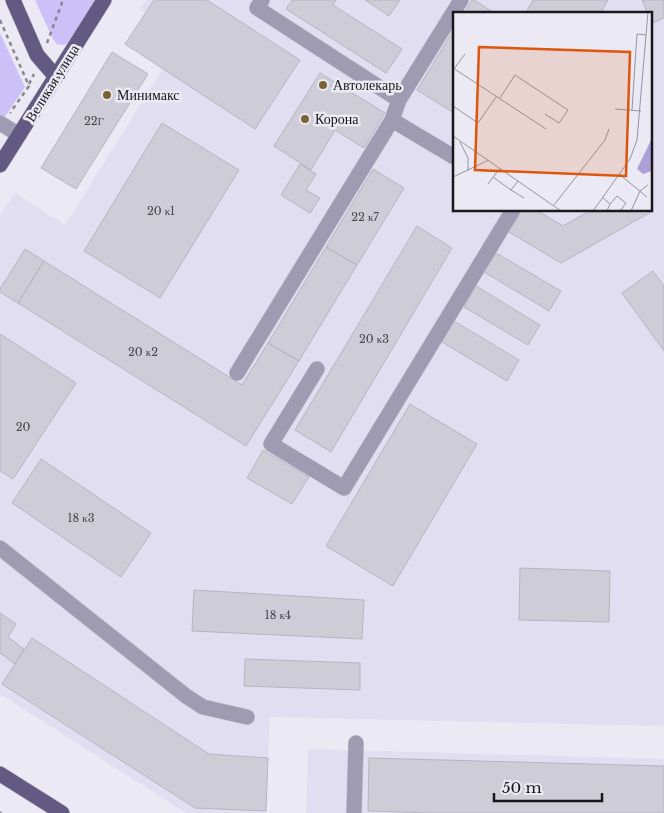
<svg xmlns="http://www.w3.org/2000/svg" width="664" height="813" viewBox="0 0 664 813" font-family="'Libre Baskerville',serif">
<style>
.built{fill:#e1def1;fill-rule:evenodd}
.green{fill:#cbc1f8}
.building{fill:#cdccd7;stroke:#b6b5c0}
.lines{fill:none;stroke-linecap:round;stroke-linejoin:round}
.minor-casing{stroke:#c4c3cd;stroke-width:16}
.major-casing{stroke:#c4c3cd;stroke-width:16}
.path{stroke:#88878f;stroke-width:2.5;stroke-dasharray:4 4;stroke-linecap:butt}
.minor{stroke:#9f9bb3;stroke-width:15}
.major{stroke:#625a83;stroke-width:15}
.poi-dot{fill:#7a6233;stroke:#eae9f4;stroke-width:2}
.labels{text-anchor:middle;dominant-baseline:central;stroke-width:5;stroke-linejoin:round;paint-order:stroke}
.number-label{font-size:11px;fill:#45454b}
.street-label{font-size:14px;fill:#18181c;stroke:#eae9f4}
.poi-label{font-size:14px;fill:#18181c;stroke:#eae9f4;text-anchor:start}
.inset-road{fill:none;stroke:#96959e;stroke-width:1}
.view{fill:#de560d;fill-opacity:0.15;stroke:#de560d;stroke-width:2.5}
.inset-edge{fill:none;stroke:#18181c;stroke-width:2.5}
</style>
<rect width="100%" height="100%" fill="#eae9f4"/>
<path class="built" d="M146,0H664V726L270,717L266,813H186L0,694V216L15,193L65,225L182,38L140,10ZM454,14H650V210H454Z
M308,749L664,759V813H306Z"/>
<path class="green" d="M35,0H97L71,41L64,45L57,44L53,39Z
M0,33L25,87L4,118L0,115Z"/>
<path class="building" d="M154,0H207L300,60L255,129L125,44Z
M292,0H336L333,5L402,49L386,73L286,9Z
M365,0H400L389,16Z
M472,0H474L496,14H464Z
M533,0H608L600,14H525Z
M642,0H664V18L653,23L650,17V14H648Z
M454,29V113L417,90Z
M112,52L148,74L76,189L41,168Z
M320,73L385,113L364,148L335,130L311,170L274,146Z
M162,123L239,170L160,298L84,251Z
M300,164L316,174L306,190L320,198L310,213L281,195Z
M373,169L404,188L357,265L326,247Z
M515,210H536L563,226L591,210H650L651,212L561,263L504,229Z
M417,226L452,248L331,452L295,430Z
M326,247L357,265L299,361L268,343Z
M25,249L44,261L18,303L0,292V289Z
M496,253L561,291L549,311L484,272Z
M44,261L242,385L268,343L299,361L246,446L18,303Z
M653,271L664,286V351L622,293Z
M476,286L540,325L528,345L464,307Z
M454,321L519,360L507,381L442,342Z
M0,334L76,383L13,479L0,471Z
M410,404L477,444L393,586L326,546Z
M263,450L309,477L292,504L247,478Z
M41,459L151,533L121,577L12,503Z
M520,568L610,571L609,622L519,620Z
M194,590L364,600L362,639L192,631Z
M0,613L16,624L8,637L24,649L15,664L0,653Z
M32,638L209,754L268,758L266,811L195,808L2,684Z
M245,659L360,663V690L244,686Z
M369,758L664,766V813H430L368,811Z"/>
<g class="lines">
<g class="minor-casing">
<path id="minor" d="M262,0L257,8L399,100
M392,120L454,157
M0,123L19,135
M317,369L271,444L344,488L513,210
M237,373L392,120L399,100L461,0
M0,548L186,696L203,707L247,717
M354,813L356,743"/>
</g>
<g class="major-casing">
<path id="major" d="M13,0L37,55L56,77
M0,165L104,0
M0,774L62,813"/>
</g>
<path class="path" d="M0,20L29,86L10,113
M47,43L63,0
M29,84L34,74
M0,812L1,813"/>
<use href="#minor" class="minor"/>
<use href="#major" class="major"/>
</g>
<g class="poi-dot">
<circle cx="323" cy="85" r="5"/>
<circle cx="107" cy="95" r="5"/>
<circle cx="305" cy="119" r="5"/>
</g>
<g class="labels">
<g class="number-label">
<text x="94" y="121">22Г</text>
<text x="161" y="211">20 к1</text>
<text x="365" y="217">22 к7</text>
<text x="374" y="339">20 к3</text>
<text x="143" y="352">20 к2</text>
<text x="23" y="427">20</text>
<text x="81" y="518">18 к3</text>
<text x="278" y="615">18 к4</text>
</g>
<g class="street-label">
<text transform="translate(52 83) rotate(-58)">Великая улица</text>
</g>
<g class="poi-label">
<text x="333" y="85">Автолекарь</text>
<text x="117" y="95">Минимакс</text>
<text x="315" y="119">Корона</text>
</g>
</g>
<g transform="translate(453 12)">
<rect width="199" height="199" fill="#eae9f4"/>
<path d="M199,126V159L190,162L184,157Z" fill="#aca1d7"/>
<path class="inset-road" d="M0,56L93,117M1,57L12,42M47,86L62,63L115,98L106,111L92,102M0,94L25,111L43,85M162,97L188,99M179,98L184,22L193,23M0,124L108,199M7,130L15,146V159M166,162L194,185M0,165L36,148M40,165L58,178L65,169M35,172L47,156M58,178L71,186M149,185L157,192L154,199M157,192L164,184L173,191L167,199M101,193L152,128L156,117M140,199L177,147L184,128L195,0M178,199L187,179L195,173"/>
<path class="view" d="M26,35L177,40L173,164L22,158Z"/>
<rect width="199" height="199" class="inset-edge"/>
</g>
<path d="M494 793v8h108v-8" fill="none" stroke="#18181c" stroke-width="2.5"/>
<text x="502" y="793" font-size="15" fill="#18181c" stroke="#eae9f4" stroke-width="4" paint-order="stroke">50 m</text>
</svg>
